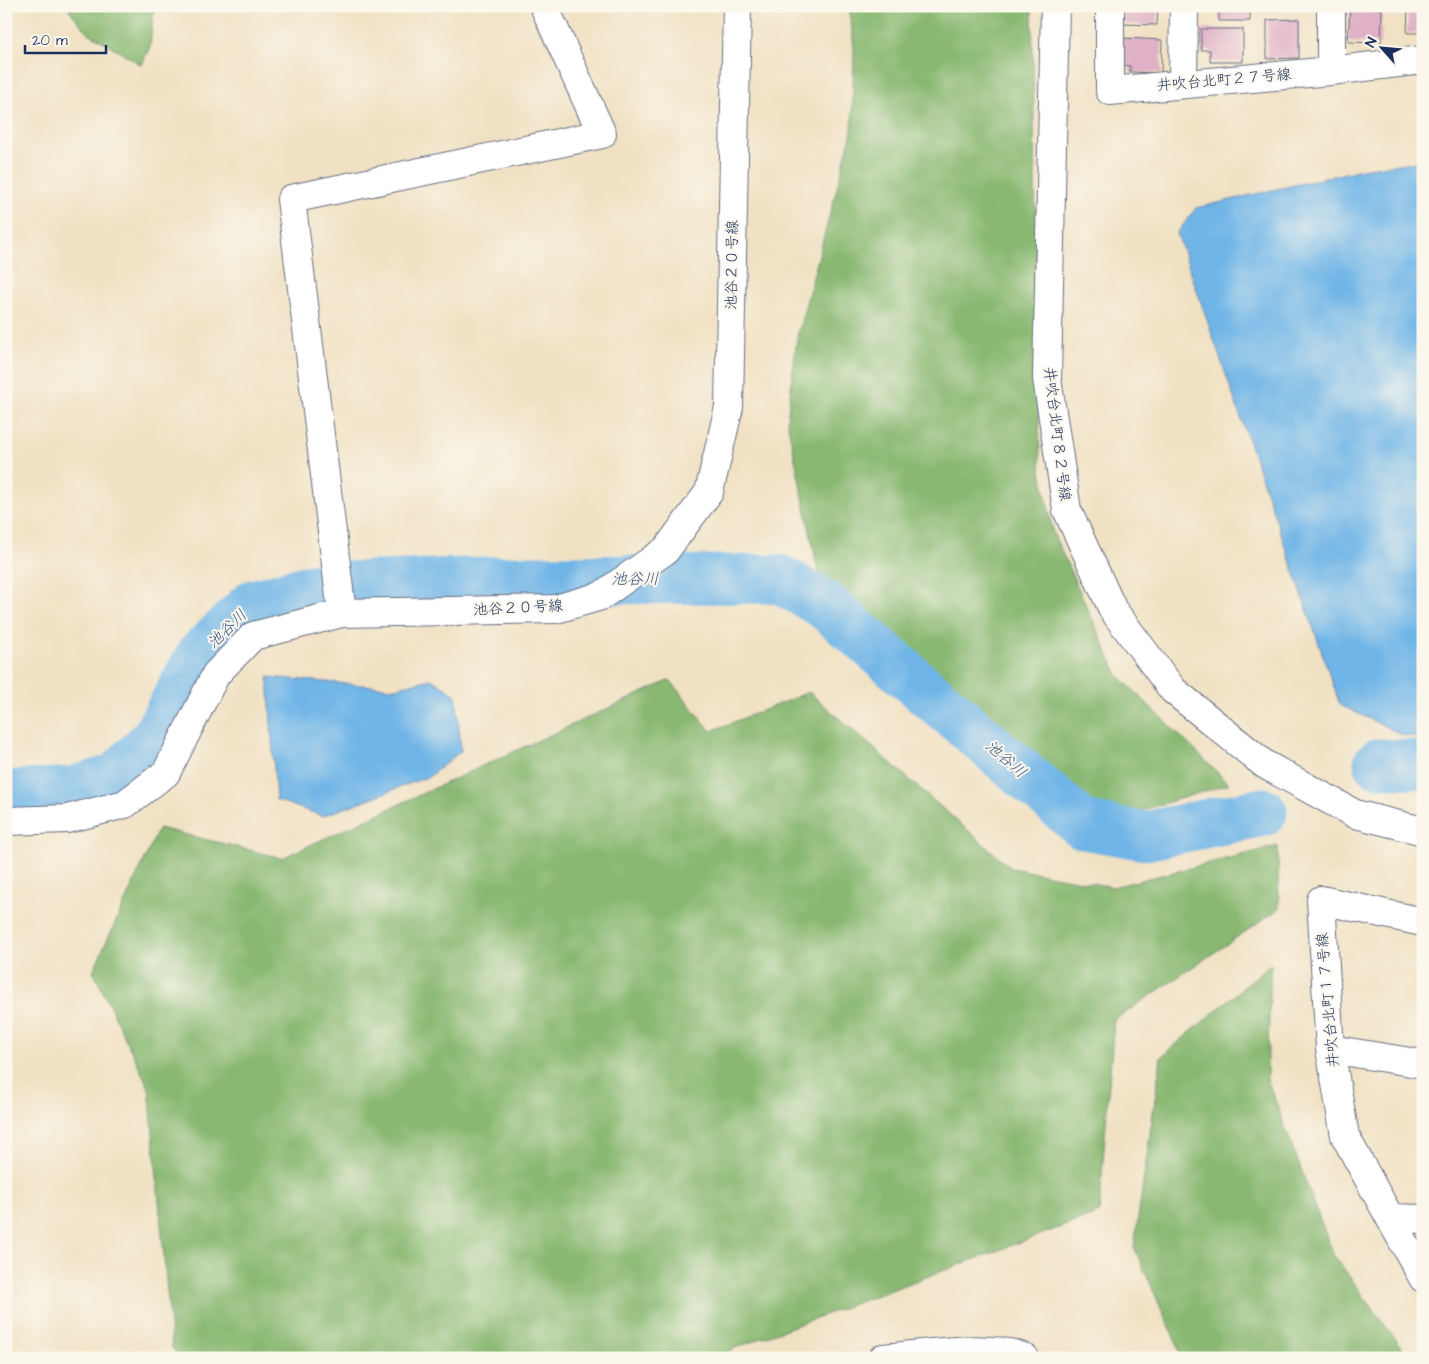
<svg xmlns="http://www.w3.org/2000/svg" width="1429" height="1364" viewBox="0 0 1429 1364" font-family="'Architects Daughter','Klee One',sans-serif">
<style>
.forest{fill:#88b871;stroke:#527468}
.water{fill:#70b5e7;stroke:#4672a2}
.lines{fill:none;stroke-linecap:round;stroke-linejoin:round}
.river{stroke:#70b5e7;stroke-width:49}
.building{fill:#dfb0c6}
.minor-casing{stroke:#666d81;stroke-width:30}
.minor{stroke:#fff;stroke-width:28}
.labels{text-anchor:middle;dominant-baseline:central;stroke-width:4;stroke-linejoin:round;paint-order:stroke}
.street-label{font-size:15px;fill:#1b2f5e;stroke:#fbf7ec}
.water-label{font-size:16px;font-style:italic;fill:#355787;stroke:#fbf7ec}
</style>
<rect width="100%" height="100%" fill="#fbf7ec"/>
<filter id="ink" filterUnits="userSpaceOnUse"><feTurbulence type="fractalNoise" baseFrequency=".02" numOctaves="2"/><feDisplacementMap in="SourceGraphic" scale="10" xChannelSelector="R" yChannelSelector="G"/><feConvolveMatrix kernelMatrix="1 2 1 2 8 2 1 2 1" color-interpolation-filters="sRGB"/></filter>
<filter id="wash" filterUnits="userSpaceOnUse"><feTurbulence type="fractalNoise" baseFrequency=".0096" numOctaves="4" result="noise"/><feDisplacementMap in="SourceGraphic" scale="20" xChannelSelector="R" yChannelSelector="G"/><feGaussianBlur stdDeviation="1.12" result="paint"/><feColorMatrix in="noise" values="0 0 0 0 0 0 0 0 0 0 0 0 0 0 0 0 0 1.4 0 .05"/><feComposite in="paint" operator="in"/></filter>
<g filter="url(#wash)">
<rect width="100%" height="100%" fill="#f0e1c3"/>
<path class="forest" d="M66,6H154L150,46L142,65L87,32Z
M849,6H1032L1040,465L1053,533L1118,675L1229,784L1119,817L1063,792L821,585L787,421L797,337L852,132L854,48Z
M670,680L711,731L809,692L1011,868L1113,887L1278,846L1279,909L1114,1020L1099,1213L735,1348L719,1358H181L172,1348L149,1088L93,971L159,828L282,858Z
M1271,964L1267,1079L1333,1254L1409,1358H1183L1134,1247L1161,1057Z"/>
<path class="water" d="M1423,161V738L1403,735L1340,705L1177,233L1196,208L1367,168Z
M268,677L395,688L431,679L456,695L461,751L430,776L323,816L276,800Z"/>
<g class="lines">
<path class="river" d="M1378,763L1423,765
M6,795L73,791L116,778L155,738L201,654L253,604L317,587L519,580L780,579L826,606L1083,825L1145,836L1263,812"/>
</g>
<g id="blocks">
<path class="building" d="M1123,6H1158L1157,25L1122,24Z
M1219,6H1250V21H1219Z
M1408,6H1423V33H1407Z
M1350,7L1382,9L1381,43L1348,42Z
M1299,19V58L1267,59V20Z
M1201,29H1243V62H1210V50H1201Z
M1121,38L1162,40L1161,73L1130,72V66L1120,65Z"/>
</g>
</g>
<g filter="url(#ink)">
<use href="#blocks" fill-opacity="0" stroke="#666d81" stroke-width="1"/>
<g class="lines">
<g class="minor-casing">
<path id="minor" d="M1055,6L1047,379L1067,510L1113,610L1173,690L1264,764L1355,814L1423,831
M1110,6V91L1331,71L1423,60
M1331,71V6
M1183,84L1184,6
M342,613L291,199L602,134L544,6
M6,821L67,819L125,804L166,773L216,674L253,636L342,613L556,609L601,596L666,550L709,492L729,407L737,6
M1423,922L1321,900L1330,1049L1345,1136L1390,1218L1423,1219
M1330,1049L1423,1064
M1390,1218L1423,1278
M883,1358C921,1355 991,1342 1025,1358"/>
</g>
<use href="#minor" class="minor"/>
</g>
</g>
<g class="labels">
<g class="street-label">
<text transform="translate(1224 80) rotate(-5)">井吹台北町２７号線</text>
<text transform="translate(732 265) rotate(-89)">池谷２０号線</text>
<text transform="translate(1057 434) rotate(83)">井吹台北町８２号線</text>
<text transform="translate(518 608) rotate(-3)">池谷２０号線</text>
<text transform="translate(1328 1000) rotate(-95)">井吹台北町１７号線</text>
</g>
<g class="water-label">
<text x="635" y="579">池谷川</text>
<text transform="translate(227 629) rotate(-44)">池谷川</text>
<text transform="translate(1006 759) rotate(41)">池谷川</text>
</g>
</g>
<rect width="1429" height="1364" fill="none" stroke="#fbf7ec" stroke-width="25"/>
<g transform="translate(1382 48) rotate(297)" stroke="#fbf7ec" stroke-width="4" paint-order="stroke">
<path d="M0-4L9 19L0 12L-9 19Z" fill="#1b2f5e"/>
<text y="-8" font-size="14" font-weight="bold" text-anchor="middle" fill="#1b2f5e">N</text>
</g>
<path d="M25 45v8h81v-8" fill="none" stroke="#1b2f5e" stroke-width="2.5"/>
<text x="32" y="45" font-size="15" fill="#1b2f5e" stroke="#fbf7ec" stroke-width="4" paint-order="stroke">20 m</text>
</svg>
